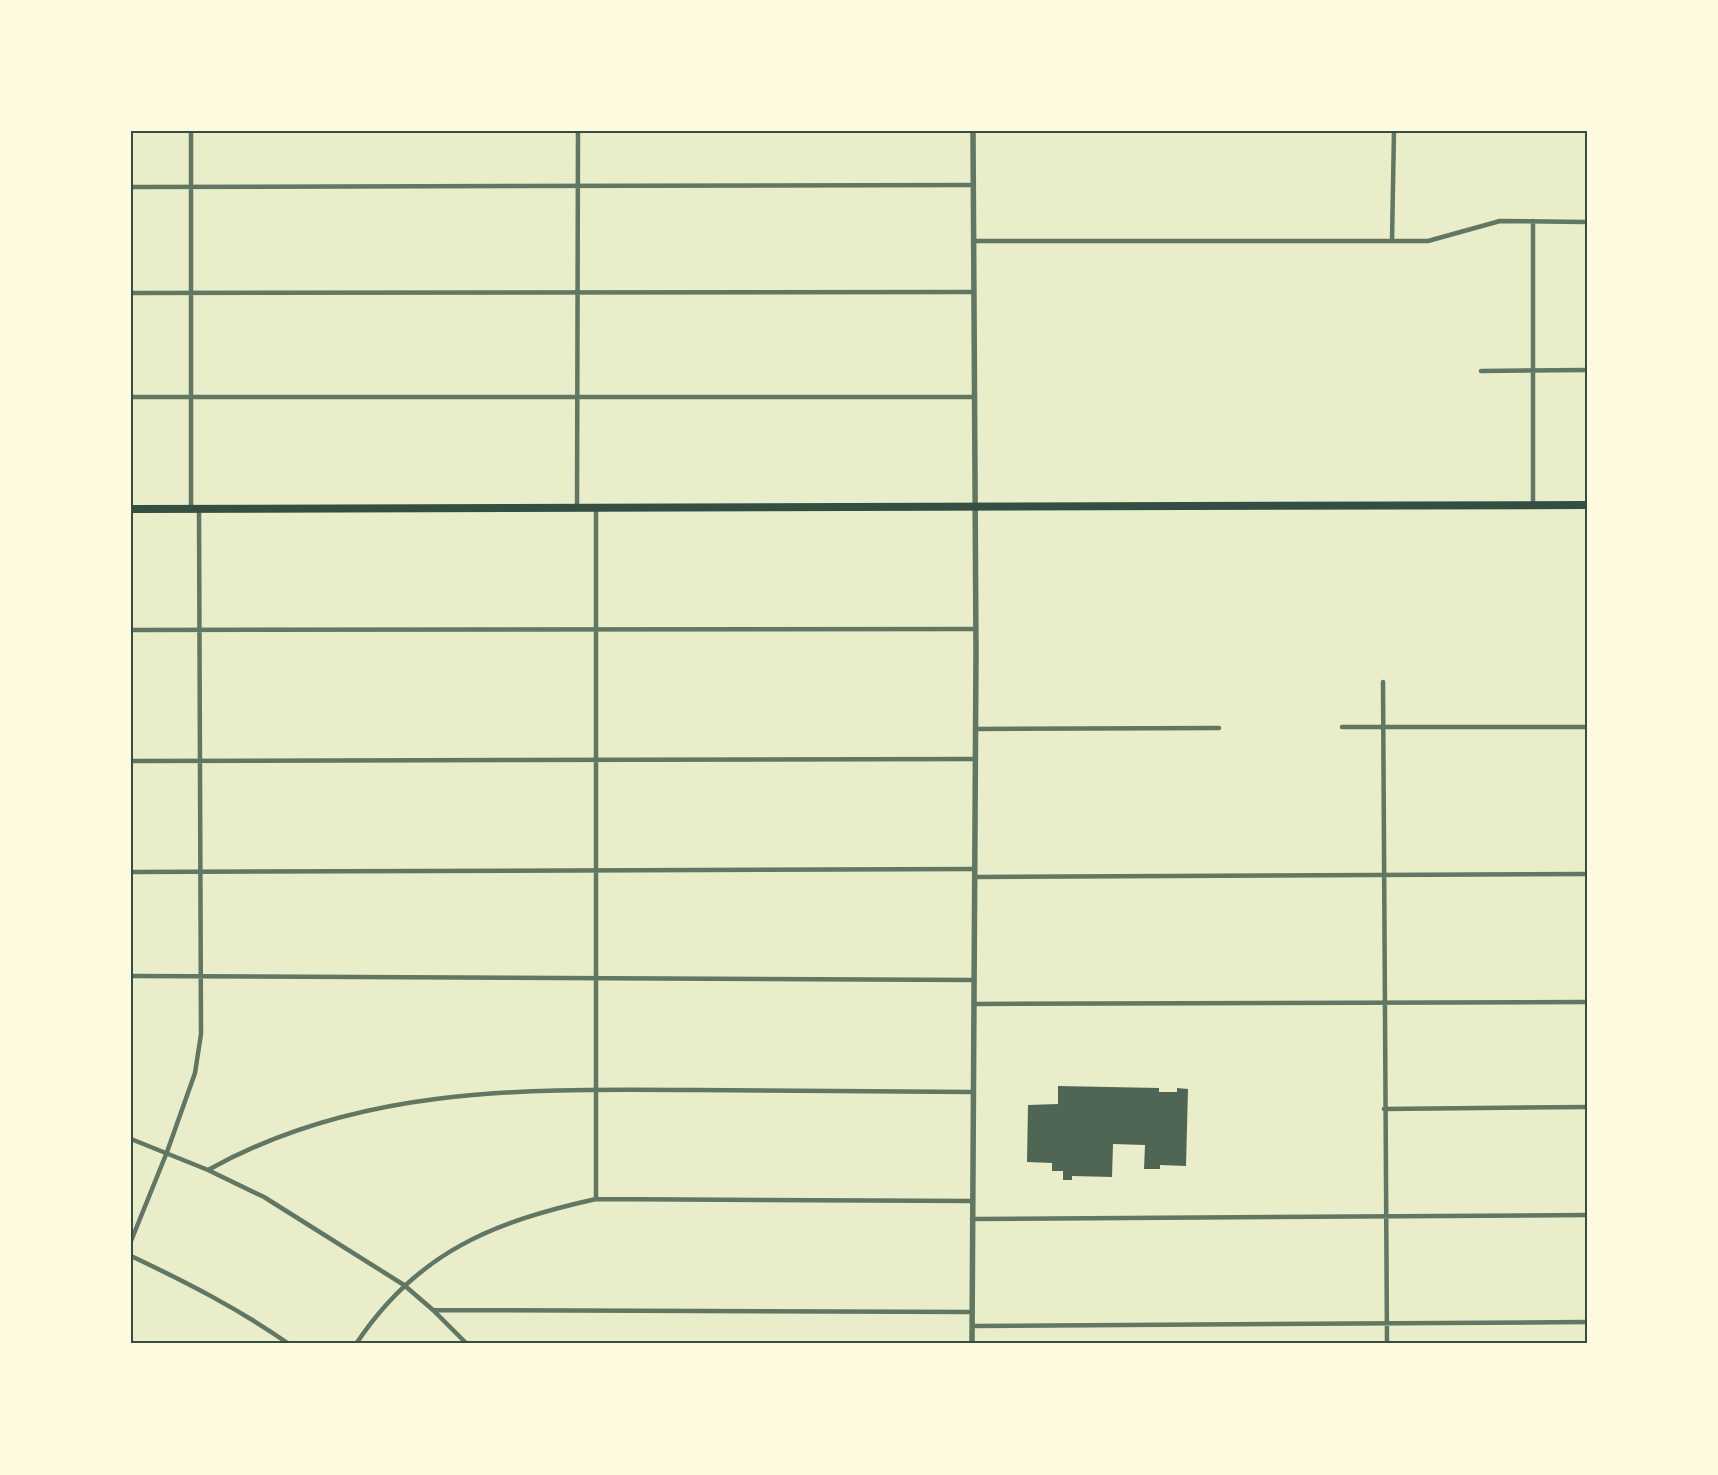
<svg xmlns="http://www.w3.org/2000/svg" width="1718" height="1475" viewBox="0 0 1718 1475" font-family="'Fira Sans Condensed',sans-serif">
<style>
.building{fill:#4f6655}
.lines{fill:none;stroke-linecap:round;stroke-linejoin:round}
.minor{stroke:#617663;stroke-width:4.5}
.tertiary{stroke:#617663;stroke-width:5.5}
.primary{stroke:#344e41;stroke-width:8}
.neatline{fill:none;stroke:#344e41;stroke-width:2}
</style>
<rect width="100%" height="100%" fill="#e9edc9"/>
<path class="building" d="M1058,1086L1159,1088V1092H1177V1088L1188,1089L1186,1166L1160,1165V1169H1144L1145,1145L1113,1144L1112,1177L1072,1176V1180H1063V1171H1052V1163L1027,1162L1028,1105L1058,1104Z"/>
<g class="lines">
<path class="minor" d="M131,187L973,185
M1533,221V505
M973,241H1428L1500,221L1587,222
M1392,241L1394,131
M131,293L974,292
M1481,371L1587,370
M131,397H973
M577,508L578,131
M191,509V131
M131,630L975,629
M1383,682L1387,1344
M1342,727H1587
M975,729L1219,728
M131,761L974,759
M131,872L975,869
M975,877L1587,874
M131,976L974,980
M974,1004L1587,1002
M1384,1109L1587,1107
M131,1139L208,1170L264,1197L404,1285L433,1310L467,1344
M208,1170C360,1085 527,1089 695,1090C787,1091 880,1091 972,1092
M596,1199V508
M972,1219L1587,1215
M131,1241L167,1152L195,1073L201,1034L199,509
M131,1256C186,1282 239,1309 289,1344
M433,1310L972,1312
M972,1326L1587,1322
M356,1344C417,1252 493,1222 596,1199L972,1201"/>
<path class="tertiary" d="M972,1344L976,652L973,131"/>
<path class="primary" d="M131,509L1587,505"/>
</g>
<rect width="1718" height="1475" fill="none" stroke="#fefae0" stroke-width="265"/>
<rect x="132" y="132" width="1454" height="1210" class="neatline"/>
</svg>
